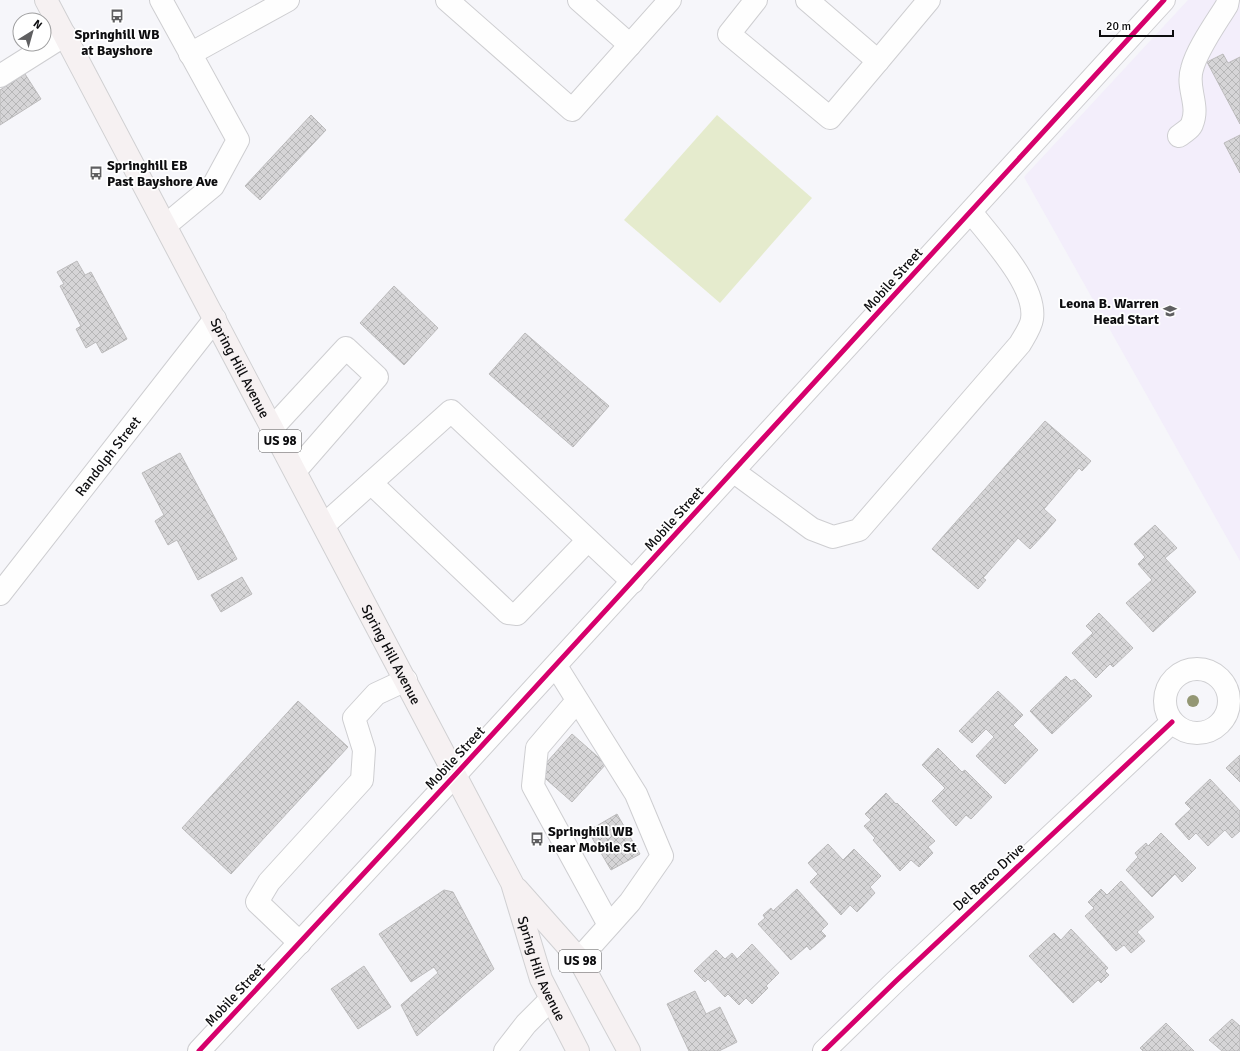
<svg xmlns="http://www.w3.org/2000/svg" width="1240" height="1051" viewBox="0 0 1240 1051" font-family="Signika,sans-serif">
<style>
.education{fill:#f3eefb}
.pitch{fill:#e5ebcd}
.building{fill:url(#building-cross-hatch);stroke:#bcbbbc}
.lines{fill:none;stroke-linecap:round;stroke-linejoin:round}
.minor-casing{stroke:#ceced1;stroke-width:24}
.major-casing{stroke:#d0d0d2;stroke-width:24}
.minor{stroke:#fefefe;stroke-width:22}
.major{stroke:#f6f1f2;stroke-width:22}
.cycleway-casing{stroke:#fff;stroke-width:8}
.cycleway{stroke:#d6006c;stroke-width:5}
.tree{fill:#949774}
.labels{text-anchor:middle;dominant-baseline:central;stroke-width:3.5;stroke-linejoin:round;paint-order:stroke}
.shield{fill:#fff;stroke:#565657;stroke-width:1}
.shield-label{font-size:13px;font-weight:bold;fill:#0d0d0f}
.poi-label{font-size:14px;font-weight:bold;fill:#0d0d0f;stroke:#fff;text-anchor:start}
.street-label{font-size:14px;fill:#0d0d0f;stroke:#fff}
</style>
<defs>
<pattern id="building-cross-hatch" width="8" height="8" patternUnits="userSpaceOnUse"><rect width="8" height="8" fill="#d6d5d7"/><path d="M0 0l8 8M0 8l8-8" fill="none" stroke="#b6b6b7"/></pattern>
</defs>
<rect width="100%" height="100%" fill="#f6f6fa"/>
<path class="education" d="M1188,0H1240V561L1024,177Z"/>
<path class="pitch" d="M717,115L812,198L720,303L624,220Z"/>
<path class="building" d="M1223,54L1228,63L1240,57V124L1207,62Z
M25,74L41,99L0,125V90Z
M311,115L326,130L260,200L245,186Z
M1240,135V173L1224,143Z
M77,261L85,275L91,272L127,339L102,353L96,342L86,348L76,329L81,326L60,286L64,284L57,272Z
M394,286L438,328L404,365L360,323Z
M525,333L609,406L573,447L489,374Z
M1045,421L1091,461L1082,471L1079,468L1044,509L1056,520L1044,534L1030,549L1018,538L983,578L986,580L978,589L932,549Z
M180,453L237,559L198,580L177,540L168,545L155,521L164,515L142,473Z
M1155,525L1177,548L1165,558L1196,592L1153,632L1126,603L1152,580L1138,564L1145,557L1134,544Z
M242,577L252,594L221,612L211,595Z
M1099,613L1133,648L1113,667L1110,664L1096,678L1072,653L1093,633L1086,626Z
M1066,676L1071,681L1075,679L1092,696L1052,734L1030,711Z
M998,691L1023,715L1013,725L1038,750L1005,784L976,756L994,737L986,729L972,743L959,731Z
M298,701L348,747L231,874L182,828Z
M572,734L606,764L572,802L538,772Z
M938,748L962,772L965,770L992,797L971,819L966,815L956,826L932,801L945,788L922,765Z
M1240,755V782L1226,768Z
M1210,779L1240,811V831L1232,838L1225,830L1208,846L1196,833L1189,840L1175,824L1191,809L1185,803Z
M886,793L896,804L897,803L935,841L928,847L933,853L919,867L911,860L900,871L873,840L875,838L864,826L871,820L865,814Z
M617,814L640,854L611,870L588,831Z
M1161,833L1196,868L1182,882L1175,874L1152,897L1126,870L1138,857L1135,853L1146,843L1148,846Z
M828,844L843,860L854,849L881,876L870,887L875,893L857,912L850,905L841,915L810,882L818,874L808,863Z
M1121,881L1154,917L1137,932L1145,941L1131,953L1124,945L1116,951L1085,916L1094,908L1088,902L1101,889L1107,895Z
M797,889L828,924L821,931L826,936L810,950L807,946L791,960L758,924L765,918L763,915L771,908L773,911Z
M444,890L453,892L494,969L417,1036L401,1005L438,973L434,967L411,982L379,934Z
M1071,929L1108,968L1105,971L1109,975L1101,983L1098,980L1073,1003L1029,956L1054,933L1061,940Z
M752,944L779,973L766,986L768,988L752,1004L746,998L739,1005L728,994L725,997L708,979L705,982L694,971L716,950L725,959L732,953L737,959Z
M364,966L391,1007L358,1029L331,989Z
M695,991L706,1014L720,1007L737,1042L719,1051H689L667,1004Z
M1232,1019L1240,1026V1051H1222L1209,1040Z
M1166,1023L1194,1051H1143L1140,1048Z"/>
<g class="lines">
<g class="minor-casing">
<g id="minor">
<path d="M161,0L238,140L213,186L166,225"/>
<path d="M447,0L572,110L670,0"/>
<path d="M579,0L630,45"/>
<path d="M756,0L729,34L830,118L878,61"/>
<path d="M807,0L878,61L929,0"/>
<path d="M190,54L288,0"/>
<path d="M0,76L65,35"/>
<path d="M1179,136C1183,133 1191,128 1192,124C1200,105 1186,88 1192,69C1197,49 1216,23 1227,5L1228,0"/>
<path d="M273,427L346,348L377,377L296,470"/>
<path d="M733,471L812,529L833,537L859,530L1020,344C1024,337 1031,327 1032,319C1037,286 991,238 971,212"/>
<path d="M371,483L508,613L517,614L588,540"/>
<path d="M324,525L451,411L633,582"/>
<path id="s1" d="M0,594L215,319"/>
<path d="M556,666L636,794L662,856L630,902L579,959"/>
<circle cx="1197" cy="701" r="32"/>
<path d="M577,701L537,748L533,786L609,925"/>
<path d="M300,943L257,902L269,882L362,780L364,750L354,718L376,694L406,680"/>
<path d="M199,1051L456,774L1164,0"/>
<path d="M505,1051L526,1024L551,999"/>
<path d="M824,1051L896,981L1172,722"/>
</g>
</g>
<g class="major-casing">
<g id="major">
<path id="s2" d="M46,0L512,883L541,979L578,1051"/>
<path d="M517,889L579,959L629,1051"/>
</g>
</g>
<use href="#minor" class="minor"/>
<use href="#major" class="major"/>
<g class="cycleway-casing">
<path id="cycleway" d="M199,1051L456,774L1164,0
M824,1051L896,981L1172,722"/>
</g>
<use href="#cycleway" class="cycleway"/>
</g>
<circle class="tree" cx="1193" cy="701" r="6"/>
<defs>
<g id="bus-bare" transform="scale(1.08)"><path d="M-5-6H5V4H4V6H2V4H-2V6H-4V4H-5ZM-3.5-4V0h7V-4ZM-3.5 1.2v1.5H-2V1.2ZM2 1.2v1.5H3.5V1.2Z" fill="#5f5f61" stroke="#fff" stroke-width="2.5" paint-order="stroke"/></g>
<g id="school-bare" transform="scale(1.08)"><path d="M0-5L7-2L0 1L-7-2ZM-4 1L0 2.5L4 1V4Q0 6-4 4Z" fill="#5f5f61" stroke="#fff" stroke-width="2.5" paint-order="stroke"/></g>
</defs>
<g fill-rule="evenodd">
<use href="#bus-bare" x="117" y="16"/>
<use href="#bus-bare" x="96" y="173"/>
<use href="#school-bare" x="1170" y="311"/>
<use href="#bus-bare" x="537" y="839"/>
</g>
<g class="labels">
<g class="shield">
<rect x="259" y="430" width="42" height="22" rx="3"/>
<rect x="559" y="950" width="42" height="22" rx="3"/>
</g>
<g class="shield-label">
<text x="280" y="441">US 98</text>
<text x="580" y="961">US 98</text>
</g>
<g class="poi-label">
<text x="117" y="34" text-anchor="middle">Springhill WB<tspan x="117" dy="16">at Bayshore</tspan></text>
<text x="107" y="165">Springhill EB<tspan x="107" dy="16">Past Bayshore Ave</tspan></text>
<text x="1159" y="303" text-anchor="end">Leona B. Warren<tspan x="1159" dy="16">Head Start</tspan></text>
<text x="548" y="831">Springhill WB<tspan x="548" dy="16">near Mobile St</tspan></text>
</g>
<g class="street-label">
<text transform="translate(893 280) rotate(-48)">Mobile Street</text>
<text stroke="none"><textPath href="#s2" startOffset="416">Spring Hill Avenue</textPath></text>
<text stroke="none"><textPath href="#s1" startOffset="175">Randolph Street</textPath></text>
<text transform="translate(674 519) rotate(-48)">Mobile Street</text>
<text stroke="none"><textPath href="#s2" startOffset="740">Spring Hill Avenue</textPath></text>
<text transform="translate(455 758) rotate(-47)">Mobile Street</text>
<text transform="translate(989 877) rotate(-43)">Del Barco Drive</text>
<text stroke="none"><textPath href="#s2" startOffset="1089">Spring Hill Avenue</textPath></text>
<text transform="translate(235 995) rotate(-47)">Mobile Street</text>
</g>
</g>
<g transform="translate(32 32) rotate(37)"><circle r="19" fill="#ffffff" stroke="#9e9e9f"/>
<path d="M0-3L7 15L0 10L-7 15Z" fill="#5f5f61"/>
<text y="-6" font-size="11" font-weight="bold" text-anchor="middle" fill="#0d0d0f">N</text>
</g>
<path d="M1100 30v6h73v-6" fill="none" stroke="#0d0d0f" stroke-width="2"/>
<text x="1106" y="30" font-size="12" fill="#0d0d0f" stroke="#ffffff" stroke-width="3" paint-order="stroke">20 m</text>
</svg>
